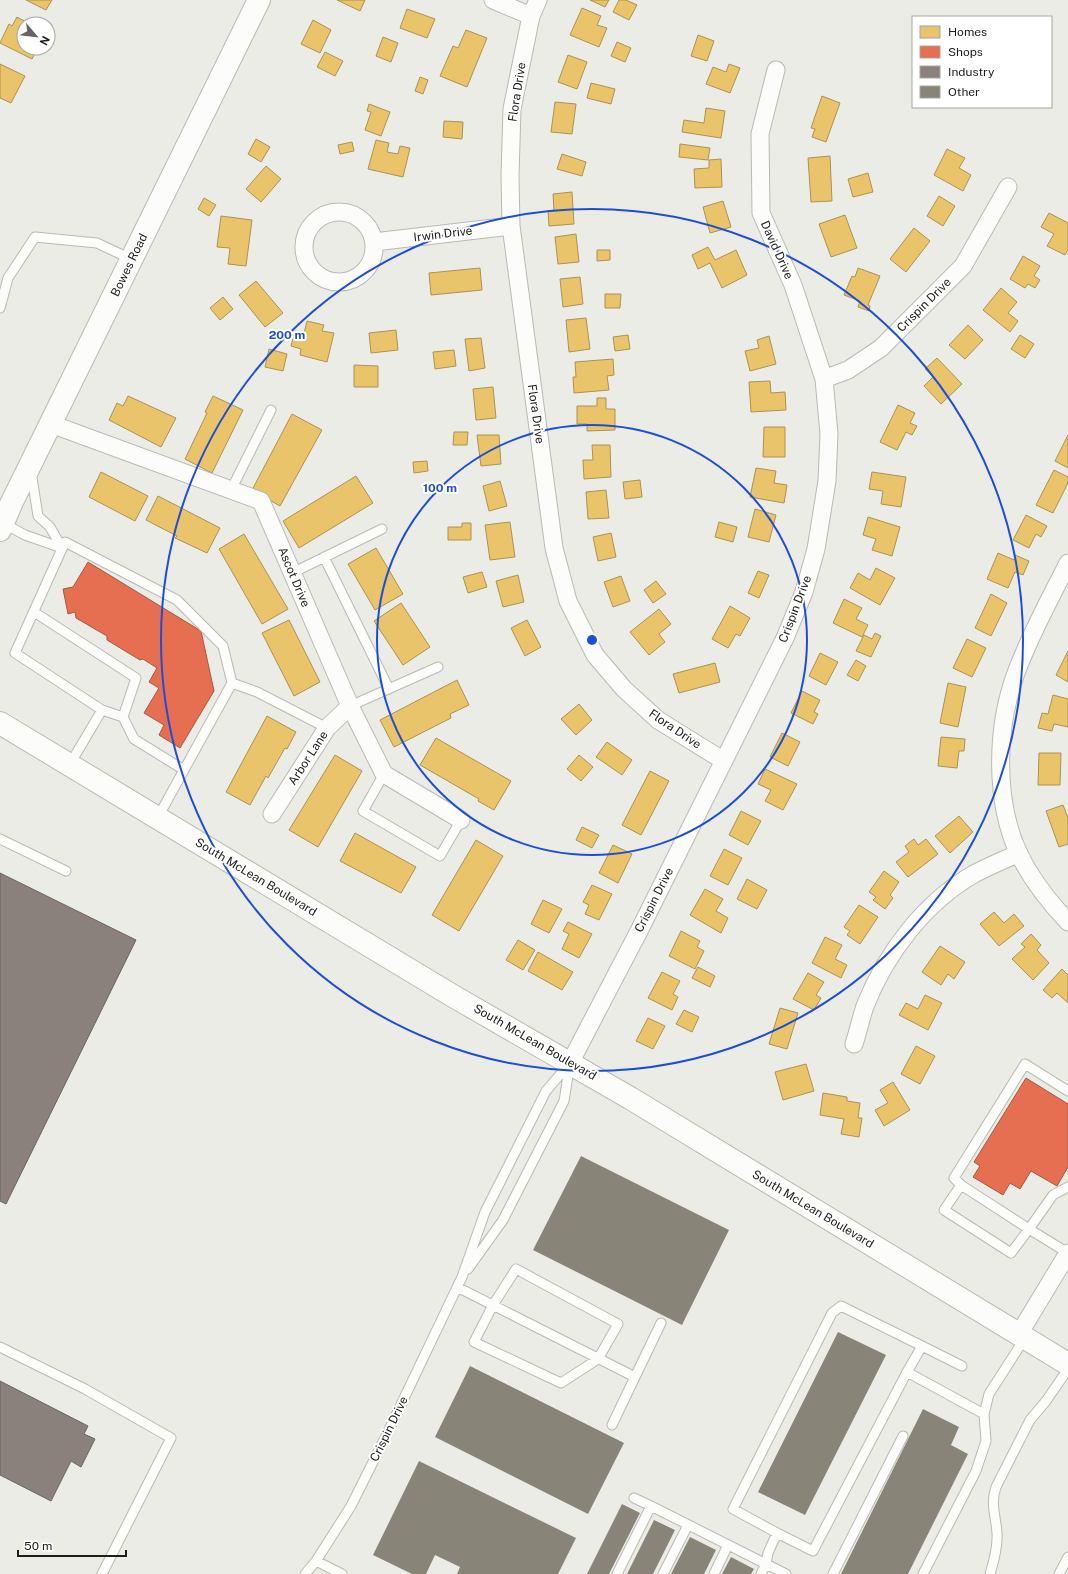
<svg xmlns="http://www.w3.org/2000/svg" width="1068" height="1574" viewBox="0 0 1068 1574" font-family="'Public Sans',sans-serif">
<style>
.homes{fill:#e9c46a;stroke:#ac9252}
.shops{fill:#e76f51;stroke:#ab5640}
.industry{fill:#8a817c;stroke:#6a635f}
.building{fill:#888578}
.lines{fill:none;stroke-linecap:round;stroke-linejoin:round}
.lane-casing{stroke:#b9b9b5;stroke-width:11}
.street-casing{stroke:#b9b9b5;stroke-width:19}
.secondary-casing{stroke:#b9b9b5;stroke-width:24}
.lane{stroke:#fcfcfb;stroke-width:9}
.street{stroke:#fcfcfb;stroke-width:17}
.secondary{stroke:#fcfcfb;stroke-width:22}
.ring{fill:none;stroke:#1d4ed8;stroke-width:2}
.labels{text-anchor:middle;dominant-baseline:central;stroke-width:4;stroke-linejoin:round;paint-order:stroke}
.street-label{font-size:12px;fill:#1e1d1a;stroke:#fff}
.centre{fill:#1d4ed8;stroke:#fff;stroke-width:2}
.ring-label{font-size:12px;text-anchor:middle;font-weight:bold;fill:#1d4ed8;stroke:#fff;stroke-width:4;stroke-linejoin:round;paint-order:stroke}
</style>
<rect width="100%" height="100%" fill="#ecece7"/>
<path class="homes" d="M26,0H52L46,10Z
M337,0H365L360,11Z
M590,0H609L605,7Z
M619,0H626L637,5L629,20L613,12Z
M582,8L601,16L597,25L607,28L599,47L570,35Z
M407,9L435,19L427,38L400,28Z
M17,17L30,24H24V48H38L32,59L0,43L9,24L12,26Z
M313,20L331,30L320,53L301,44Z
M466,30L487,38L467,87L440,76L453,46L458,48Z
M698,35L714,41L707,61L691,56Z
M383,37L398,43L391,62L376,56Z
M617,42L631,48L625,62L611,56Z
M325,52L343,61L335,76L317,67Z
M568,55L587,62L577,89L558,82Z
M0,64L25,76L11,103L0,98Z
M729,64L740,68L730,93L706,84L713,67L726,72Z
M420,77L428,80L423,94L415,91Z
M591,83L615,89L611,104L587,98Z
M822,96L840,103L826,142L812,137L815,129L811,128Z
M555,102L576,104L572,134L551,132Z
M369,104L390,112L381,136L365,130L371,112L367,111Z
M706,108L725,111L721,138L682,132L684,120L704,123Z
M444,121L463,122L462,139L443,137Z
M256,139L270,147L261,162L248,154Z
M376,140L389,143L387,152L398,154L400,146L410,148L403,177L368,169Z
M352,142L354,151L340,154L338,145Z
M680,144L710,148L708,160L679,157Z
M947,149L965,158L959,168L971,175L963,191L934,175Z
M562,154L586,162L582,176L557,169Z
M830,156L832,201L811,202L808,158Z
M721,159L722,187L695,188L694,169L709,168V160Z
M266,166L281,179L261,202L246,189Z
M868,173L873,192L853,197L848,179Z
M572,192L574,224L549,226L548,211L554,210L553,194Z
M939,196L955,206L943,226L927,216Z
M204,198L216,205L209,216L198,209Z
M723,201L731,227L710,233L703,207Z
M1049,213L1068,223V250L1065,255L1047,246L1054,234L1041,227Z
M845,215L857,248L831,257L819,224Z
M221,216L252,220L246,266L228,264L230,248L217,247Z
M914,228L930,241L906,272L890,259Z
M576,234L579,262L558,264L555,237Z
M708,247L715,260L736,250L747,275L722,288L710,263L698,269L692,255Z
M597,250H610V260L597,261Z
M1023,256L1040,266L1034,276L1040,280L1035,288L1028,284L1025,288L1010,279Z
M480,268L482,290L431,295L429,273Z
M858,268L880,276L868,305L870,306L869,311L858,307L860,301L844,295L852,276L855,277Z
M580,277L583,304L563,307L560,279Z
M256,281L283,313L265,327L239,295Z
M1001,288L1017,302L1008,313L1018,321L1010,332L983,310Z
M605,294H621L620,308H605Z
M223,297L233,309L220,320L210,308Z
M586,318L590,349L569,352L566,320Z
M307,321L324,325L322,331L334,333L327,362L300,355L301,349L291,346L295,331L304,333Z
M968,325L983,340L965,359L949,345Z
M396,330L398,350L371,353L369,333Z
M628,335L630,349L615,351L613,337Z
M1020,335L1034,344L1025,358L1011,349Z
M769,336L776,364L750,371L745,351L759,348L757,340Z
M481,338L485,368L469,371L465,339Z
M269,349L287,354L283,371L265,367Z
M454,350L456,366L435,369L433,352Z
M937,358L962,384L941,404L924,386L933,377L925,369Z
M613,359L614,375L607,376L609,390L574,393L573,377H576L575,362Z
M354,365L378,366V387H354Z
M770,381L771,393L785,392L786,410L751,412L749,382Z
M493,387L496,418L476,420L473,389Z
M128,396L176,418L161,447L109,420L117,403L123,406Z
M213,396L243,410L212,473L185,459L207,413L205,412Z
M597,398H606V409H615V430L587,431V424H577V406H597Z
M898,405L915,413L910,423L917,426L912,435L906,432L897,450L880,442Z
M292,414L322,430L280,506L252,490Z
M764,427H785V457H763Z
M454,432H468L467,445H453Z
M477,435H499L501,464L481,466Z
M1068,435V468L1055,461Z
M592,445H610L611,477L584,479L583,460H593Z
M427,461L428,471L414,473L413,462Z
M756,468L776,471L774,483L787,485L784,503L750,497Z
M1054,470L1068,477V483L1053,513L1036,505Z
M101,472L148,496L135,521L89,497Z
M872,472L906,477L901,507L881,504L883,491L869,489Z
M356,476L373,503L299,548L283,521Z
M640,480L642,497L625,499L623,482Z
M500,481L507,506L489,511L483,486Z
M606,490L609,518L588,519L586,492Z
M158,496L220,528L207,553L175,538L177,536L146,520Z
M755,509L776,515L769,542L748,537Z
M1026,515L1047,526L1041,537L1036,534L1029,548L1013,540Z
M868,517L900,527L892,556L872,550L876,539L863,535Z
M510,522L515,557L490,560L485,525Z
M719,522L737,527L733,542L715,537Z
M462,523H471V540H448V527H462Z
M611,533L616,557L598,561L593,537Z
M244,534L288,609L262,624L219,549Z
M376,548L403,594L375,610L348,564Z
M998,553L1014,560L1015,555L1029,561L1023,575L1015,572L1008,588L987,579Z
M876,568L895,578L880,605L850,588L858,573L870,580Z
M758,571L769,575L759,598L748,593Z
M482,572L487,587L468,593L463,577Z
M518,575L524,602L503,607L496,581Z
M621,576L630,601L613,607L604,582Z
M656,581L666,594L653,603L644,590Z
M991,594L1007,603L991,636L975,628Z
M844,599L862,608L856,619L868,625L862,637L833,623Z
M401,603L430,647L403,665L374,621Z
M730,606L750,618L740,636L736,634L728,648L712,639Z
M659,609L671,624L659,634L665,642L649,655L630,632Z
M289,620L320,682L294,696L262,633Z
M527,620L541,647L525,656L511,628Z
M875,633L881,636L871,657L856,651L864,635L872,639Z
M967,639L986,648L972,677L953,668Z
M1068,651V682L1056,675Z
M820,653L838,662L826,685L809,676Z
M856,660L866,666L858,681L847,675Z
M715,663L720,682L679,693L673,674Z
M457,680L469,705L450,714L451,718L394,747L380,720Z
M948,683L966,687L958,727L940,723Z
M802,691L820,700L814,712L818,714L813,724L791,713Z
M1053,695L1068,699V727L1054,724L1052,731L1038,728L1042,713L1048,714Z
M579,704L592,720L576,735L561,719Z
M267,716L296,732L287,749L285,748L268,778L266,776L250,805L226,792Z
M782,733L800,742L788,766L770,757Z
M941,737L965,739L964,751H959L957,768L938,766Z
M436,738L511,781L494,810L478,801L479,799L420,765Z
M607,742L632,760L622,775L596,757Z
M1039,753H1061L1060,785H1038Z
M335,755L362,771L318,847L289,830Z
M579,755L593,767L581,781L567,769Z
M765,769L797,784L783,810L765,801L771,790L758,784Z
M650,771L669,781L641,835L622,825Z
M1063,805L1068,818V844L1059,847L1046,811Z
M741,811L761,821L748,845L729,835Z
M959,816L973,832L950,853L935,836Z
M582,827L599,835L592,848L576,840Z
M355,833L416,867L401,893L340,861Z
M914,839L918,845L926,839L938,854L908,877L896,862L909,852L905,846Z
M476,840L503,856L459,931L432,915Z
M613,845L632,854L618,883L599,873Z
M724,849L742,858L728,885L710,876Z
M884,871L899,882L890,895L893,898L885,909L873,900L876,897L869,892Z
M747,879L767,890L757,909L737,899Z
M592,885L612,894L599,920L585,914L589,905L583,902Z
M705,889L723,899L716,911L728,918L721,933L690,915Z
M543,900L562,909L549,933L531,924Z
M859,905L878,917L860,944L847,935L850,931L844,927Z
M994,912L1004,923L1014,914L1024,926L999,946L980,924Z
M568,922L592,934L579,958L562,949L569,934L563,931Z
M681,931L700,941L697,947L704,951L695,969L669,956Z
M1031,934L1041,945L1037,950L1049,963L1033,980L1012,959L1025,947L1021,944Z
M825,937L842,945L835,959L847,965L841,978L812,963Z
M518,940L535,950L523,970L506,960Z
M940,946L965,962L954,979L948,974L941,985L922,972Z
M538,952L573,972L562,990L528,971Z
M698,967L715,976L710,987L692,978Z
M1062,969L1068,975V1003L1057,993L1052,998L1043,990Z
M662,972L680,981L673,994L678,997L672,1010L648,998Z
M808,973L824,982L816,995L821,998L814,1010L793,999Z
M925,995L942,1003L928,1030L899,1015L906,1003L918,1009Z
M780,1008L798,1013L787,1049L769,1044Z
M684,1010L699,1017L692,1032L676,1024Z
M648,1018L665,1026L653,1049L636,1041Z
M916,1046L935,1056L920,1084L901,1074Z
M806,1064L814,1091L783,1100L775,1072Z
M893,1082L910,1110L884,1126L875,1110L888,1103L880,1090Z
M823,1093L847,1097V1101L860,1103L858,1118H862L859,1137L841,1134L844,1119L820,1115Z"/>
<path class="shops" d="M88,562L201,631L214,691L180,748L159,735L164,725L144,713L159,688L149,682L157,668L143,659L140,660L107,640V636L76,618L75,612L68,614L63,589L73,587Z
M1026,1078L1068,1104V1167L1057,1186L1031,1171L1020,1189L1010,1183L1003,1195L973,1177L980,1166L974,1162Z"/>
<path class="industry" d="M0,873L136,940L6,1204L0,1201Z
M0,1381L88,1426L84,1434L95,1439L81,1467L71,1461L51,1501L0,1475Z"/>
<path class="building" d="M581,1156L729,1230L682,1325L533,1250Z
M838,1332L886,1355L805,1515L758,1492Z
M470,1366L624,1443L588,1514L435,1437Z
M923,1409L959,1427L951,1445L968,1454L908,1574H841Z
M419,1461L576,1538L558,1574H457L460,1567L435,1555L426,1574H412L373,1555Z
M622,1504L640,1513L609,1574H587Z
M654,1520L675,1530L653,1574H627Z
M690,1537L716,1550L704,1574H671Z
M731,1557L754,1569L751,1574H722Z"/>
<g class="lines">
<g class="lane-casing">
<path id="lane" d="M0,308L8,278L35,237L97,243L131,259
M31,471L38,516L50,527L62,548
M231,490L271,410
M3,523L25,535L62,548
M324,557L389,689
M292,573L382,529
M34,612L136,678L123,717
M232,683L257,692L327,728
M350,706L438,667
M102,710L123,717L134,739L184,770
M70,764L102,710L15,653L65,542L177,600L223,646L232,683L158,817
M384,774L363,811L440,856L461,820
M0,839L66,871
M1068,1091L1025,1064L954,1178L961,1185L944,1210L1011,1253L1029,1229L1068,1253
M961,1185L1029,1229L1053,1195L1068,1187
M468,1269L503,1220L564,1101L570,1063
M516,1269L618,1324L598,1359L561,1383L474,1342L493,1305Z
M457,1287L635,1377L612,1425
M0,1347L85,1389L171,1438L102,1574
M962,1366L922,1346L907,1372L984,1414
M907,1372L813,1551L777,1533L733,1509L832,1313L841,1306L922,1346
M635,1377L661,1323
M634,1498L651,1506
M316,1561L342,1574
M305,1574L316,1561L351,1506L386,1436L462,1277L485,1212L546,1091L570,1063
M617,1574L651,1506L766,1564L768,1553L777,1533
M663,1574L688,1525
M714,1574L728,1545
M761,1574L766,1564L786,1574
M833,1574L903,1436
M923,1574L976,1471L986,1441L984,1414L989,1394L1025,1338
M990,1574C994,1561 998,1547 997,1533C996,1516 990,1504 996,1487L1030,1420L1046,1401L1068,1369
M1059,1574L1068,1557"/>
</g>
<g class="street-casing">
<path id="street" d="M493,0L531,16
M538,0L531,16L512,109L510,176L511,226L554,548L568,601L595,655L624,689L658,720L724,761
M304 247a35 35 0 1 1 70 0a35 35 0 1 1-70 0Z
M374,242L511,226
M824,379L848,370L881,348L963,266L1008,187
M51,424L261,501L350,706L384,774L461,820
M1068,563C1050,599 1030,635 1016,673C996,727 994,801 1019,854C1031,879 1049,902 1068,922
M272,814L327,728L350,706
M854,1044C858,1032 861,1018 865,1006C886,953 925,902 974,874C989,866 1004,860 1019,853
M570,1063L639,931L785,638L804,592L816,549L827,481L829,434L824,379L793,285L761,213L760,134L776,70
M1019,1334L1068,1253"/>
</g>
<g class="secondary-casing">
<path id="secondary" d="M0,530L11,504L259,0
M0,723L453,996L630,1098L1068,1364"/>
</g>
<use href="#lane" class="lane"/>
<use href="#street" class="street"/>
<use href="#secondary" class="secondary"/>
</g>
<g class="ring">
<circle cx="592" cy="640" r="215"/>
<circle cx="592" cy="640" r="431"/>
</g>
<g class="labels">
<g class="street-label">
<text transform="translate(517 92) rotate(-81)">Flora Drive</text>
<text transform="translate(443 234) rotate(-7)">Irwin Drive</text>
<text transform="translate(777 250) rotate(66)">David Drive</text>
<text transform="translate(129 265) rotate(-64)">Bowes Road</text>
<text transform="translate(924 305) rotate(-45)">Crispin Drive</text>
<text transform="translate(536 414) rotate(82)">Flora Drive</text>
<text transform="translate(294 577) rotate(67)">Ascot Drive</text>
<text transform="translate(795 609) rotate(-69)">Crispin Drive</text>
<text transform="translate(675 729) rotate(34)">Flora Drive</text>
<text transform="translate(308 758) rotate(-57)">Arbor Lane</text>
<text transform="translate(256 877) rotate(31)">South McLean Boulevard</text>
<text transform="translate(654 900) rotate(-63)">Crispin Drive</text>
<text transform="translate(535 1042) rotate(30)">South McLean Boulevard</text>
<text transform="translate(813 1209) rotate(31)">South McLean Boulevard</text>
<text transform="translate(389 1429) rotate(-64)">Crispin Drive</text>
</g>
</g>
<circle cx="592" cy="640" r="6" class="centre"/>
<g class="ring-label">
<text x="287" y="339">200 m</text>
<text x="440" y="492">100 m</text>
</g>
<rect x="912" y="16" width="140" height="92" fill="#ffffff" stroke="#a5a5a3"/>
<rect x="920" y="26" width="20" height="12" fill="#e9c46a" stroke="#a5a5a3"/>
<text x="948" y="36" font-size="12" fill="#1e1d1a">Homes</text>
<rect x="920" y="46" width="20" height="12" fill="#e76f51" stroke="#a5a5a3"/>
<text x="948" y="56" font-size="12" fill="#1e1d1a">Shops</text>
<rect x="920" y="66" width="20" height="12" fill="#8a817c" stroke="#a5a5a3"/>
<text x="948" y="76" font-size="12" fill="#1e1d1a">Industry</text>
<rect x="920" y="86" width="20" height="12" fill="#888578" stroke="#a5a5a3"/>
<text x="948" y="96" font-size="12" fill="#1e1d1a">Other</text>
<g transform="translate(36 36) rotate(118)"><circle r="19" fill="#ffffff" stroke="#a5a5a3"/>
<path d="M0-3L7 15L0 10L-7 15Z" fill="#666562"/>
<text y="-6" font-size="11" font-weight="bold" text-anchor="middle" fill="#1e1d1a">N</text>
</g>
<path d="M18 1550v6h108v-6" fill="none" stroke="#1e1d1a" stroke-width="2"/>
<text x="24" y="1550" font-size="12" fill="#1e1d1a" stroke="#ffffff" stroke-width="3" paint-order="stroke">50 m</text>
</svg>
